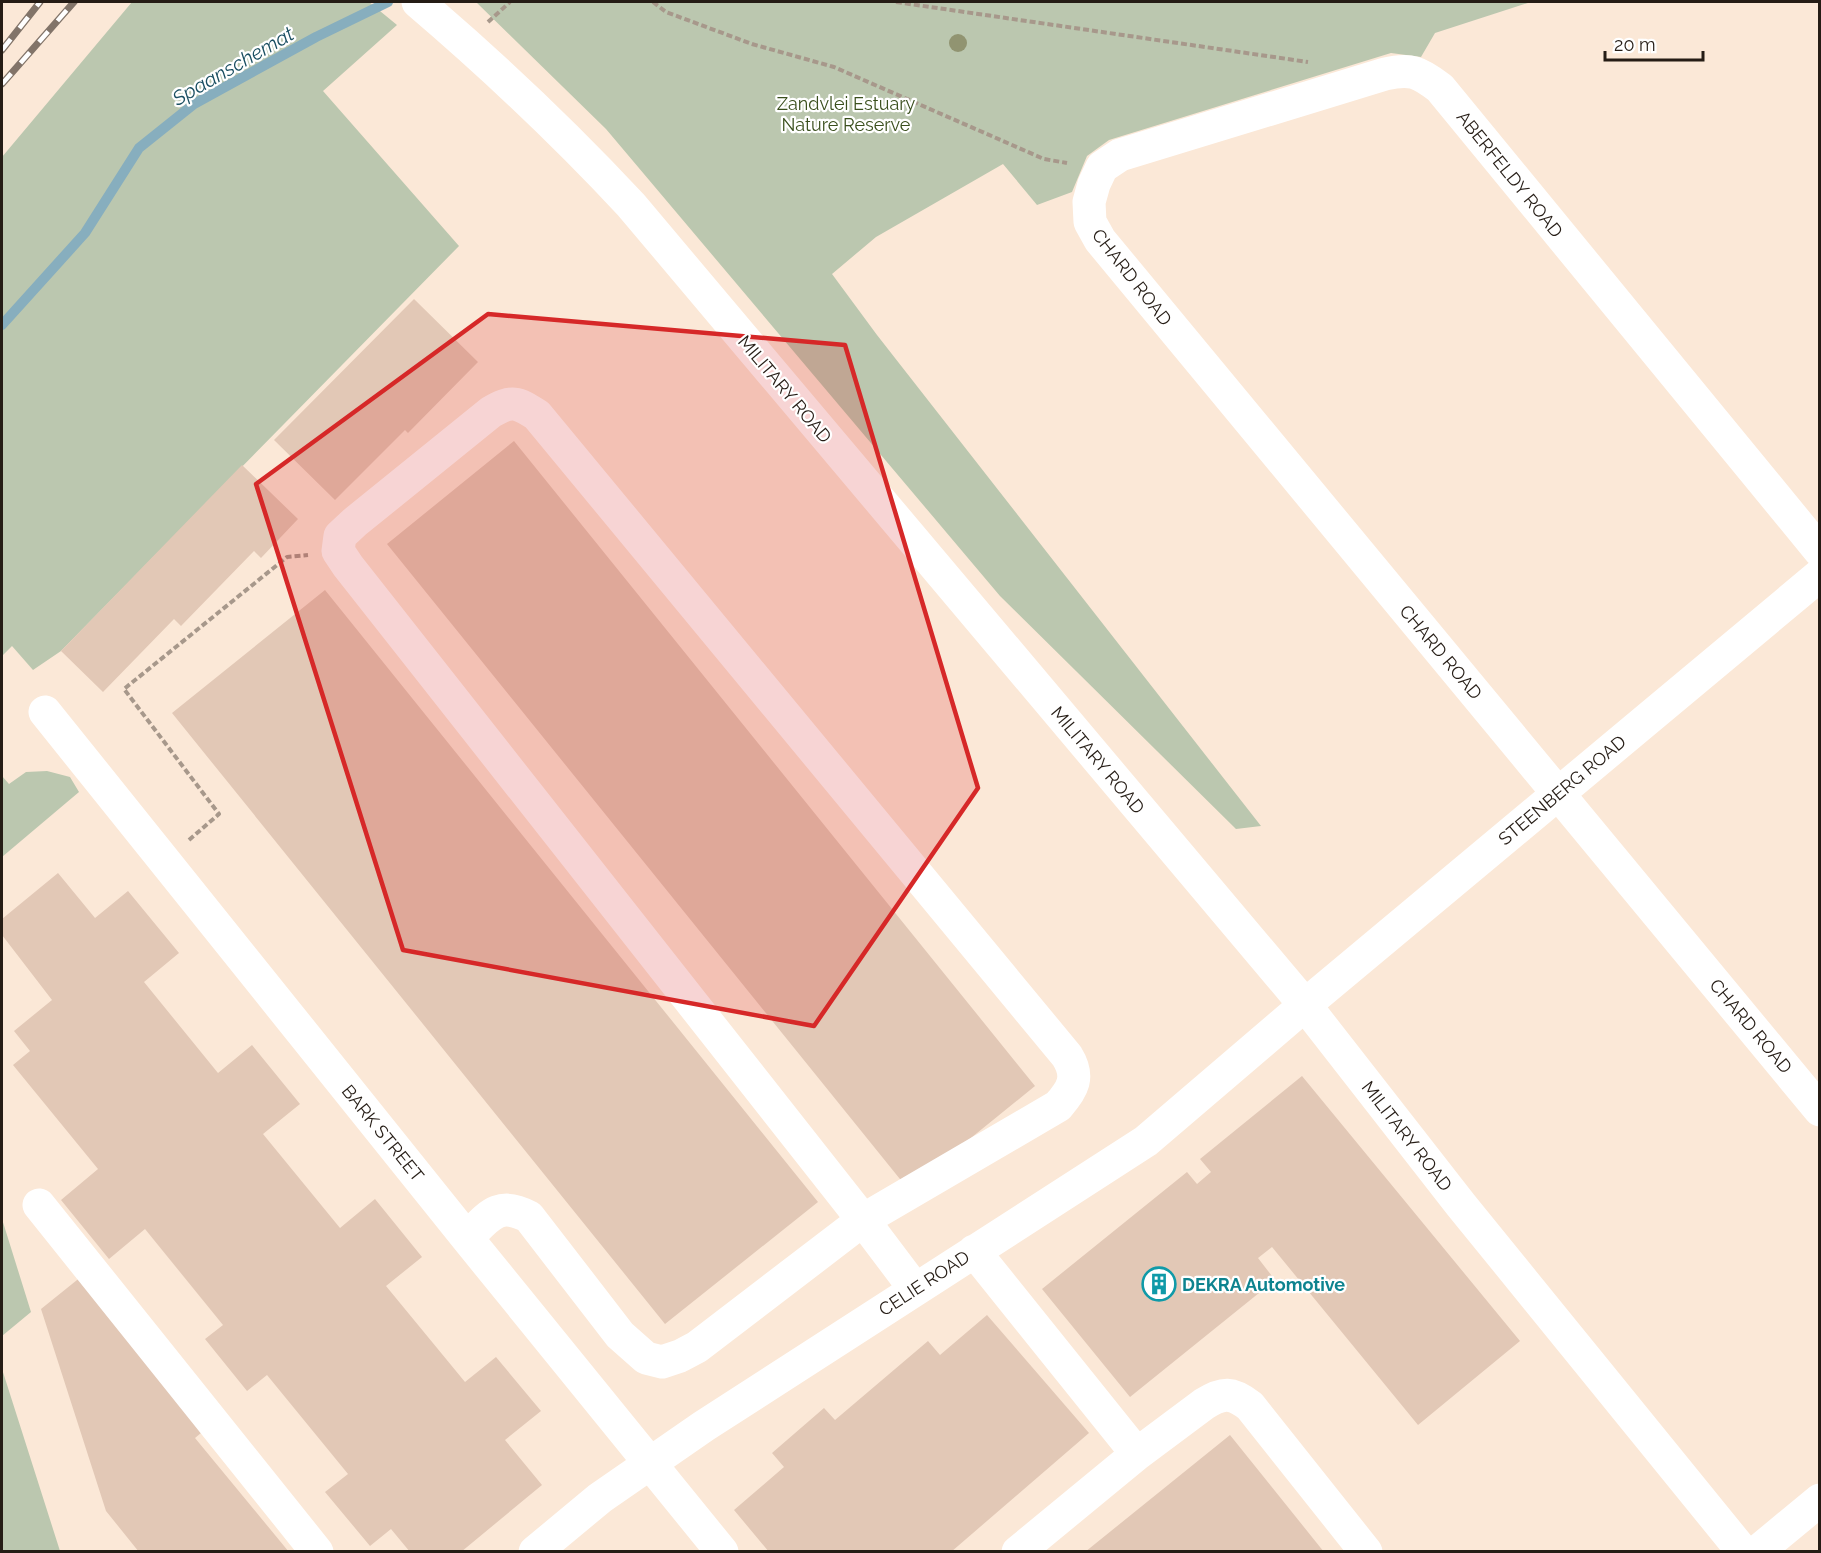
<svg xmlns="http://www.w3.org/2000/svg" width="1821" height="1553" viewBox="0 0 1821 1553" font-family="Raleway,sans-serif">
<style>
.green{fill:#bbc7af}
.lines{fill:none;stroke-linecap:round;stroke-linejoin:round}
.stream{stroke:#87aebe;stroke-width:10}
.building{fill:#e2c8b6}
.path{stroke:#a7988b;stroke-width:4;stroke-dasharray:6 3;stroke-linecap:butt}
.minor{stroke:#fff;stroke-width:33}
.major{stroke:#fff;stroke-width:33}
.rail-casing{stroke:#827469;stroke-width:7}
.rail{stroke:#fff;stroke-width:4.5;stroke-dasharray:14;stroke-linecap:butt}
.tree{fill:#919471}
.marked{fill:#d62828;fill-opacity:0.2;stroke:#d62828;stroke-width:4.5;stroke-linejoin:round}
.labels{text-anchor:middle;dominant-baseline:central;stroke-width:4.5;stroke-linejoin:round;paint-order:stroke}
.park-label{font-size:18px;fill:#3a4f1d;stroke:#fff}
.street-label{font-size:18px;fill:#251c15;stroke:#fff}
.culture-label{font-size:18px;font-weight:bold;fill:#0d838f;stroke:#fff;text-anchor:start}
.water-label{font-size:20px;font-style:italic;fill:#194e61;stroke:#fff}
</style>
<rect width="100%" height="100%" fill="#fbe8d7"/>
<path class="green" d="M132,2H369L397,25L323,91L459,246L61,651L33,670L12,646L2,656V157Z
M476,2H1531L1435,33L1421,57L1391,53L1109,140L1087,156L1072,192L1037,205L1003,164L876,237L832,274L877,335L1261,826L1236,829L1000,596L606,129Z
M47,771L70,777L79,792L2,857V776L9,784L26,772Z
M2,1219L31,1312L2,1336Z
M2,1369L60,1551H2Z"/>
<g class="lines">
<path class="stream" d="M2,325L85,233L139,148L194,104L316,37L388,2"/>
</g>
<path class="building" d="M414,299L478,362L408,433L405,430L335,500L274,440Z
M514,441L1035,1086L908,1189L387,544Z
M242,465L298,519L261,558L254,551L181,626L174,619L103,692L61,651Z
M325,590L818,1202L665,1324L172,713Z
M58,873L95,918L128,891L179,953L144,982L218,1073L252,1045L300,1104L263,1134L340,1228L375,1199L422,1257L386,1286L465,1382L496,1357L541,1411L505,1440L542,1485L461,1552H410L391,1529L370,1546L325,1492L348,1474L267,1375L247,1391L205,1339L223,1325L145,1229L109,1259L61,1200L98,1169L13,1065L30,1051L14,1031L52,1000L2,935V919Z
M1302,1076L1520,1341L1418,1425L1272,1247L1258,1258L1275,1280L1130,1397L1042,1289L1187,1172L1197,1184L1211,1172L1200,1159Z
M82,1276L207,1428L195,1438L289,1552H139L106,1511L41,1309Z
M987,1315L1089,1433L951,1552H769L734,1510L784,1467L772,1453L824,1408L835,1420L928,1341L940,1355Z
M1230,1435L1324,1552H1085Z"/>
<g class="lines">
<path class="path" d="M653,2L666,12L752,44L834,67L1044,159L1067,163
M896,2L1308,62
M488,22L510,2
M189,840L219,814L124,689L287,557L308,555"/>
<path class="minor" d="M1820,551L1440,88C1419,72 1411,68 1385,74L1120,155L1102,167L1094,184L1089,202L1090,222L1100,240L1820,1110
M45,712L467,1238L722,1552
M39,1205L317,1552
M467,1238C488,1217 498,1200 529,1217L620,1335L646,1358L662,1362L680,1356L697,1347L863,1220L1058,1106C1073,1089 1080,1077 1067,1056L537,415C517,402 512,400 491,412L355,522L340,536L338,551L348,566L863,1220L915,1289
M974,1251L1137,1454
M535,1552L600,1498L704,1426L1146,1141L1305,1005L1820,575
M1018,1552L1137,1454L1204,1404C1223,1392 1232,1392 1250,1406L1366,1552
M1757,1552L1820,1500"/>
<path class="major" d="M418,2C493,66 564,133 631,205L1305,1005L1461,1205L1743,1552"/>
<g class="rail-casing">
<path id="rail" d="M2,50L40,2
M2,84L74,2"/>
</g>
<use href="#rail" class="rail"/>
</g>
<circle class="tree" cx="958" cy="43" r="9"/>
<path class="marked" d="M488,314L845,345L978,788L814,1026L403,950L256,484Z"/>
<defs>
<g id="building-ring" transform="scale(1.725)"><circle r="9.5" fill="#fff" stroke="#0f9aa8" stroke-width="1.5"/><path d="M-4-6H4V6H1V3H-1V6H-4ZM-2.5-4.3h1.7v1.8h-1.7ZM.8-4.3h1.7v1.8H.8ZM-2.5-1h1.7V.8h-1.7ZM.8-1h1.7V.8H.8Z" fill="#0f9aa8"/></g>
</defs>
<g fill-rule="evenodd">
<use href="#building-ring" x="1159" y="1284"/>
</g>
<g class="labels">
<g class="park-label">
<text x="846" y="103">Zandvlei Estuary<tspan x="846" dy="21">Nature Reserve</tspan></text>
</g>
<g class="street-label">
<text transform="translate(1510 174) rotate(51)">ABERFELDY ROAD</text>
<text transform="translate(1132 277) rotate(52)">CHARD ROAD</text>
<text transform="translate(785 389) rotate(50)">MILITARY ROAD</text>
<text transform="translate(1441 652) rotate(50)">CHARD ROAD</text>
<text transform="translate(1098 760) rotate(50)">MILITARY ROAD</text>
<text transform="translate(1562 790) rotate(-40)">STEENBERG ROAD</text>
<text transform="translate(1751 1026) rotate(50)">CHARD ROAD</text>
<text transform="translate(383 1133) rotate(51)">BARK STREET</text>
<text transform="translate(1407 1136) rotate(52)">MILITARY ROAD</text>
<text transform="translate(924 1283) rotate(-33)">CELIE ROAD</text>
</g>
<g class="culture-label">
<text x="1182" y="1284">DEKRA Automotive</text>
</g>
<g class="water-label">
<text transform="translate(233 66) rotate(-30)">Spaanschemat</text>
</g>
</g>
<rect width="1821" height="1553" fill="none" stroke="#251c15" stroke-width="6"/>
<path d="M1605 51v9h98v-9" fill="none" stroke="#251c15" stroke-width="3"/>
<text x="1614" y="51" font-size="18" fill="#251c15" stroke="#ffffff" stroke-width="4.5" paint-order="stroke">20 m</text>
</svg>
